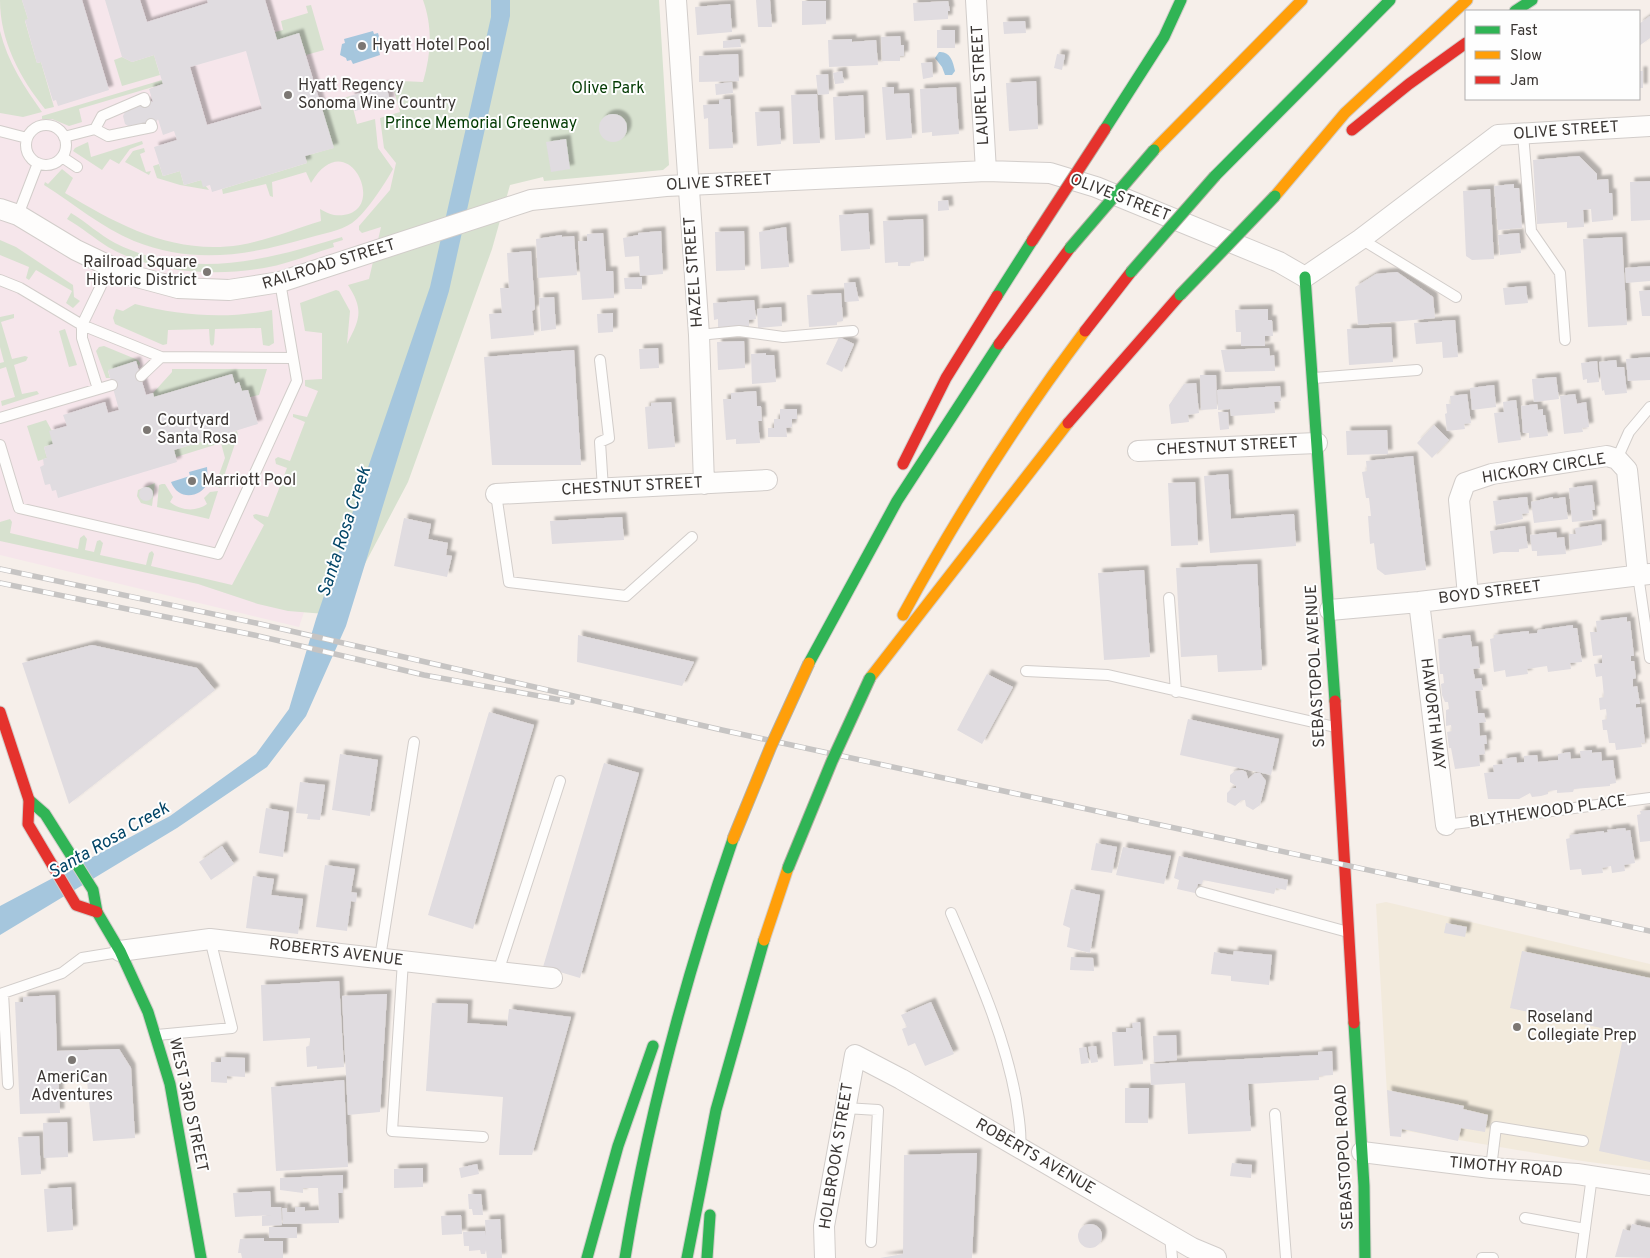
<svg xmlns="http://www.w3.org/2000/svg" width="1650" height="1258" viewBox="0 0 1650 1258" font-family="Overpass,sans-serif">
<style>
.commercial{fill:#f6e6eb}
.education{fill:#f2eadc}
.green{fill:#d7e1cf}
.water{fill:#a5c6dd}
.building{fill:#e0dce0;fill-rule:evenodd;filter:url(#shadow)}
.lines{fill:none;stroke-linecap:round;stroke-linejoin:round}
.lane-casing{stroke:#d2cdca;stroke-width:12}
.street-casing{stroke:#d2cdca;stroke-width:22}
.fast-casing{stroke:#d2cdca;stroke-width:13}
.slow-casing{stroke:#d2cdca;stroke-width:13}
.jam-casing{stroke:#d2cdca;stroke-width:13}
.lane{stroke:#fefdfc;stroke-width:10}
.street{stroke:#fefdfc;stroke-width:20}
.fast{stroke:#30b455;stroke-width:11}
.slow{stroke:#ff9f0a;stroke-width:11}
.jam{stroke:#e5322d;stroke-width:11}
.rail-casing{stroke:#c6c4c3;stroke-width:5.5}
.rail{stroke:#fefefe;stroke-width:4;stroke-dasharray:11;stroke-linecap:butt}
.fast-bridge-casing{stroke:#b7b1a6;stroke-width:13;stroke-linecap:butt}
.slow-bridge-casing{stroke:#b7b1a6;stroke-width:13;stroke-linecap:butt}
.jam-bridge-casing{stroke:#b7b1a6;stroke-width:13;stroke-linecap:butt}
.fast-bridge{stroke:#30b455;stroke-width:11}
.slow-bridge{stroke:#ff9f0a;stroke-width:11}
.jam-bridge{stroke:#e5322d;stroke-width:11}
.poi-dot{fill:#7c7773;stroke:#fefefe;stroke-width:2}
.labels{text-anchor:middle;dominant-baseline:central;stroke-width:4;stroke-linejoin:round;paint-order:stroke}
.poi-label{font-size:16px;fill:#3b3633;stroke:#fefefe;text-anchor:start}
.street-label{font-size:16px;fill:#3b3633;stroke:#fefefe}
.park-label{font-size:16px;fill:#013900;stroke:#fefefe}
.water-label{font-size:18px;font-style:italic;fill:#024567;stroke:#fefefe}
</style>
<defs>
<filter id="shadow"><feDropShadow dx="4.5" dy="-4.5" stdDeviation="1" flood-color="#0004"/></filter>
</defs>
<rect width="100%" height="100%" fill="#f6efea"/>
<path class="commercial" d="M0,0H474L393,352L299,627L0,555Z"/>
<path class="education" d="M1386,902L1650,964V1170L1582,1161L1389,1128L1376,904Z"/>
<path class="green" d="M0,0H22L28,19L25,21L37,63L41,62L54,107L45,109C20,78 0,41 0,0Z
M423,0H659L669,165L663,170L544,181L543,177L510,185L492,249L408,482L338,615L288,611L258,604L198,584L0,541V522L10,519L12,522L10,533L78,549L80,538L84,535L87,539L85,550L94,552L97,541L100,540L103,543L100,555L146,565L149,553L152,551L154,554L151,566L232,585L264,525L254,518L253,515L256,514L268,517L287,468L276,464L275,459L278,457L290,461L305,422L293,417V414L307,417L318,391L305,386V380L322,379V333L305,331L300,303L336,290L339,291L350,311L347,344C360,319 364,310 348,285L369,279L381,227L362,233L359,230V226L390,190L396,163L384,148L380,118L400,112L392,84L401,81L423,82C431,54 433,28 423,0Z
M311,5L324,50L306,55L299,34L277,40L275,32L283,30L281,21L308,13L306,6Z
M0,31C8,63 24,86 42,112L23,117L0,113Z
M154,55L160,75L122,86L114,60L122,57L132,62Z
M162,80L163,84L79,109L82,122L69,126L52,119H42V116Z
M350,96L357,124L375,119L378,148L393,169C385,184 365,214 352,223C340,231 322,234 308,238C249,255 194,265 134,241C102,228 73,203 44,185L45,182L48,184L62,169L73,178L65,193C120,226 174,255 240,245C268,240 295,229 321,221L320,209C324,211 329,214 334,215C394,221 349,118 311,183L306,172L272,182L273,197L270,196L266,184L223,194L222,189L307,163L305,156L333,148L321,105Z
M142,141L143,144L130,149L119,164L110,159L102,170L73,151L75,148L88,142L91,157Z
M144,148L145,152L140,154L146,172L151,171L149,175L125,162L133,151Z
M159,164L163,176L180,171L184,185L201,180L209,190L180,185L157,178L153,166Z
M71,213C86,222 100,235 115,243C191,281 266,260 342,237L343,240L333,243L334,247C311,254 288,264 264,268C214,277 153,273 108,247C94,238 81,227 67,219Z
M0,240L16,247L73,285L74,297L80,301L73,308L66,303L72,291L36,270L29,280L26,278L29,267L0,255Z
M135,304C180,316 227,319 272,310L274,343L269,346L263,345L261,328L215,329L214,344L212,346L210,344L209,329L168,330L167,344L163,345L115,324L113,318L116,309L123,311Z
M14,314V318L1,322L12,359L25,356L28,357L26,361L14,365L22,394L37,391L39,394L2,406L1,401L15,397L6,367L0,369V363L4,362L0,347V317Z
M65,329L77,365L69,367L59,331Z
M104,346L138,360L140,363L139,367L136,361L108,371L110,378H106L96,351L99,347Z
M172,369H267L259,395L250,397L248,390L242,391L239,382L235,384L232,374L154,397L153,393L172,372Z
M46,420L52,431L53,444L44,447L47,458L38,461L27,426Z
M237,431L238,435L220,488L215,486L225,458L221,443L176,457L174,450Z
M155,483L152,506L141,503L137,496L138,490Z
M162,484H165L173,497L170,502C181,511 196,512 207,504L204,498L210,492L218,491L209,519L157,507L159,485Z"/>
<path class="water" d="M491,0H510V16L449,291L346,626L306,716L267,767L177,828L0,935V906L170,816L256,754L289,709L316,619L430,287L491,17Z
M373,31L374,34L378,33L383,50L379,51L380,55L353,64L351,60L347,61L346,58L340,55L342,44L345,43L344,39Z
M939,52C950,51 953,61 955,71L952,75H945L942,67L935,58Z
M207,467L208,483C199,499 178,500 171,482L190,476L189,472Z"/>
<path class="building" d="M22,0H82L109,90L58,106L56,100L53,101L41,62L37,63L25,20L28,19Z
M105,0H140L147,22L208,3L207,0H265L277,40L299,33L334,148L305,156L307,163L212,192L210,185L203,187L201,180L184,185L180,171L163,176L154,147L177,140L174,131L163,135L158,119L156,122L133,129L125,124L123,116L127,108L150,101L153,102L149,89L163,84L154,55L132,62L122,57ZM246,51L262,109L207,125L190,67Z
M756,0H770L772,27H758Z
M802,1H826V24L802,25Z
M948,1L950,11H948V19L914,21L913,3Z
M730,4L732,32L697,35L695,7Z
M1650,16V38L1639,46V24Z
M1025,21L1026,33L1004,34L1003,22Z
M937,30H955V48H937Z
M900,36L901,45H904V56H900V61H882L881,37Z
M740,39L741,47L723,48V41Z
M852,39V42L876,40L878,65L829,67L828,40Z
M738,54L739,81L699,82V56Z
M1057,54L1065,55L1062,70L1054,68Z
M932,62L933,77L923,79L921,63Z
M842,71L844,83L835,84L833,73Z
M1639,71H1643V88H1639Z
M828,74L829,94L818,95L816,75Z
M1036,81L1038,129L1009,131L1006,83Z
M732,82L733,93L716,95L715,84Z
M386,85L390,101L355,111L350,96Z
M882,87H894V94L909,93L912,138L886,140Z
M956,87L959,134L932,136V132L922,133L920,89Z
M817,94L820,143L793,144L791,95Z
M863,95L865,138L835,140L833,97Z
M730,99L733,148L709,149L708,118L704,119L703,105L719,104V100Z
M779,111L781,144L757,146L755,112Z
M599 128a14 14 0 1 1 28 0a14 14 0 1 1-28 0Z
M566,139L570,169L551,172L546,142Z
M1579,156L1597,174V180L1608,179L1609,193H1612L1613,220L1592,222L1591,209L1583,210L1584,227L1567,228V222L1537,224L1533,160Z
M1650,181V220L1631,221L1630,182Z
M1514,184V188H1519L1522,228L1498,230L1494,186Z
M1490,189L1494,259L1472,260L1466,256L1463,191Z
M948,200L949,210L938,211V201Z
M868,213L870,249L841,251L839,215Z
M923,219L924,261L911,262L910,266H898V262L885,263L883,221Z
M786,227L789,267L761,269L759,232Z
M661,231L663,274L640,276L639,256L625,257L623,238L638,235V233Z
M744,231L745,270L716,271L715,232Z
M603,233L606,271H613L614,298L582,300L578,241H587V234Z
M1519,233L1521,253L1500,255L1498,235Z
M562,235V237L574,236L577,275L538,278L536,239Z
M1622,237L1627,325L1588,327L1583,239Z
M531,251L535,309L532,311L534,335L491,339L489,314L502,313L500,288H509L507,253Z
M1650,266V281L1626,283L1625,268Z
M1397,272L1433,297L1435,318L1358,325L1355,287L1376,274Z
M642,277V289H625L624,278Z
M855,282L859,301L845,302L844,283Z
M1526,286L1528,303L1505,305L1503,288Z
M1650,290V316H1642L1639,291Z
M841,293L843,321L837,322V325L809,327L807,295Z
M554,297L556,329L541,331L539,298Z
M754,300L756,319L749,320V327L718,330V319L714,320L713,303Z
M781,307L782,326L758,328L757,309Z
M1268,309V320H1272L1273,336H1265V346H1241V332H1236L1235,310Z
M613,313V332L598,333L597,314Z
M1455,320L1458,357L1443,358L1442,342L1416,344L1414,323Z
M1391,327L1393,362L1349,365L1347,329Z
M839,337L854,344L842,372L826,364Z
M744,341L745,368L718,370L717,342Z
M658,348L659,368L640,369L639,349Z
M1269,348L1270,356L1274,355L1275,371L1225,372L1221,350Z
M574,350L581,465H492L484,357Z
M766,353V355H774L776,382L752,384L751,354Z
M1650,357V380L1628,381L1626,359Z
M1616,360L1617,367H1624L1627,393L1605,395L1604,390L1602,391L1599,362Z
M136,361L146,395L153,393L154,397L232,374L235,384L239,382L242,391L248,390L258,424L174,450L177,462L58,498L56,490L52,491L50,484L45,485L40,467L44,465L43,459L47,458L44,447L53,444L49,431L67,426L63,415L105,402L108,413L119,410L108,370Z
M1597,361L1599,382L1587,383V379L1583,380L1581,363Z
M1200,375H1216L1217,409L1201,410Z
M1556,377L1559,399L1534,402L1532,379Z
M1196,383L1199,413L1188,415L1189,422L1171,424L1169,405L1184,384Z
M1494,385L1496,407L1472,410L1470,388Z
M1280,386L1281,401L1274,402L1275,413L1231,416L1230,409L1218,410L1217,390Z
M756,391L757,406H761L762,421H758L760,443L736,444V439L726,440L723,399H731V393Z
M1467,394L1471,423L1464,424L1465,429L1447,431L1445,414L1447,413L1446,404H1451L1450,396Z
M1575,394L1577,404L1586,402L1589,427L1582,428L1583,432L1564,434L1560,396Z
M1516,400L1521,440L1498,443L1494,413L1504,412L1503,402Z
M671,402L675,447L648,449L645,407L651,406V403Z
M1537,404L1538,410L1543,409V415H1545L1548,436L1529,438V433H1523L1521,406Z
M780,409H797V419H792V427L786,428L787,437H768V428H774V419H780Z
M1218,412H1228L1229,429L1220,430Z
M1434,425L1449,440L1432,458L1417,443Z
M1387,430L1388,454L1347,455L1346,431Z
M1413,456L1426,570L1385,575L1377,569L1374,543L1370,544L1368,516H1371L1369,498H1366L1362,472L1367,471L1366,461Z
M1228,474L1231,519L1294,514L1296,546L1210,553L1204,476Z
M1195,482L1198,545L1171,546L1168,483Z
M1592,485L1595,510H1592L1593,520L1572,522L1569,488Z
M139 494a7 7 0 1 1 14 0a7 7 0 1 1-14 0Z
M1527,497L1529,513L1522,514L1523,519L1496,525L1493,501Z
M1553,497V499L1565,497L1568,519L1534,523L1531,502Z
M622,517L624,540L552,544L550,521Z
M404,518L431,524L428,539L448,543L446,555L452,556L447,577L394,566Z
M1601,524L1602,545L1570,550L1569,534H1576L1575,528Z
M1525,526L1528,548L1519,549V552H1501L1493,554L1490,531Z
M1556,532L1557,538L1564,537L1566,554L1537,556V551H1532L1530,535Z
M1257,564L1262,670L1218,672L1217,655L1181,657L1176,568Z
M1144,570L1150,657L1104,660L1098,573Z
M1627,617V622L1630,621L1634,656H1631V661H1634L1636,678L1633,679V687L1637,686L1640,704H1636V708L1641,707L1645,743H1641L1642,747L1616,750L1615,743H1609L1607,730H1603L1602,720L1607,719L1606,709L1600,710L1599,698L1604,697L1602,676L1596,677L1594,664L1602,663V655L1593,656L1590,632H1597L1596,621Z
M1573,625V628H1577L1582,662L1570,663L1571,669L1548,672L1547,666L1527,669L1528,674L1506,677L1505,670L1494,672L1490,639L1494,638V635L1529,631V634L1537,633L1538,630Z
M578,635L694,662L682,686L577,662Z
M1470,635L1472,647L1478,646L1480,668L1473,669L1475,679L1481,678L1483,690L1475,691L1478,713H1484L1486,722L1479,723L1480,736L1486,735L1487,744H1484L1485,754L1479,755L1480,766L1455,769L1451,748H1449L1447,732L1452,731L1451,725L1446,726V710L1449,709L1448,702H1445L1442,695L1441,684L1444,683L1443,674H1440L1438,639Z
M92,645L197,668L215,690L69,804L22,663Z
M987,674L1013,687L982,744L957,730Z
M489,712L534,725L473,929L428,915Z
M1188,719L1279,739L1271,775L1180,755Z
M1592,750V753L1601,752L1602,761L1613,760L1616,783L1610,784V786L1574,789L1573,792L1557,793V790L1548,791V794L1541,796L1532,797L1530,793L1519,799H1488L1484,773L1494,772L1493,765L1503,764L1502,759L1516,757L1517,763L1524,762V756L1537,755L1538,762L1558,760V754L1570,752L1571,759L1581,758L1580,751Z
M340,754L378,760L370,816L332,810Z
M604,763L639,773L580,978L543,967Z
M1242,770L1246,772L1248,779L1255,773H1260L1266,781L1260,805L1253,810L1246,806L1245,800H1242L1235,806L1227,802V793L1232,788H1236V786L1230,782V775L1235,771Z
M300,782L325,785L320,820L307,819L308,814L296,813Z
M266,808L289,812L283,857L259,853Z
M1650,810V841L1640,842L1637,815L1641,814L1640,811Z
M1625,828L1626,831L1630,830L1635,863L1624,865L1625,871L1612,873L1611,866L1602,868L1603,873L1582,875L1581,869L1570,870L1566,839L1570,838V835L1604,831V833L1608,832L1607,830Z
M1096,843L1117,847L1112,873L1091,870Z
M222,846L234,864L211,880L199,862Z
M1123,847L1171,856L1164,884L1116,875Z
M1179,856L1288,880L1286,890L1276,888L1274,894L1203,880L1202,884H1198L1195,893L1177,889L1179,880L1174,878Z
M325,865L355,869L351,892L357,893L356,902L351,901L347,931L316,927Z
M253,876L274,879L271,895L303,899L298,934L246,928Z
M1071,889L1100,895L1090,953L1067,947L1070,928L1063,925Z
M1446,923L1467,927L1465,937L1444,933Z
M1234,951L1272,955L1269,985L1231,981V976L1211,974L1214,952L1233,955Z
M1522,951L1650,978V1162L1599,1151L1624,1033L1510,1008Z
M1071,957L1093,958L1094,971L1070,970Z
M339,981L344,1067L317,1069V1066L307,1067L306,1047L310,1045V1038L263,1041L261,985Z
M387,994L380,1112L348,1115L342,996Z
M55,995L57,1051L119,1049L131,1068L135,1138L93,1141L86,1071L58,1072L60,1113L20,1114L15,1002H23V997Z
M931,1002L954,1054L925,1066L915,1043L908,1046L902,1029L907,1027L901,1015Z
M432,1003L468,1004L467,1023L507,1026L509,1009L571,1017L532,1155H499L503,1097L426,1091Z
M1140,1022L1143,1064L1114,1066L1112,1032H1126V1028H1133L1132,1023Z
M1176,1035L1177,1060L1154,1062L1153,1036Z
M1096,1046L1098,1062L1091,1063L1088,1047Z
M1086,1047L1089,1063L1081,1064L1079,1048Z
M1332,1051L1333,1075L1319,1076V1080L1248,1084L1251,1131L1188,1134L1185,1083L1151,1085L1150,1064L1318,1055V1052Z
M221,1057L245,1058V1077L227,1076V1083L211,1082V1062H221Z
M344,1080L348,1167L276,1171L271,1087Z
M1125,1088H1149L1148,1123H1125Z
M1387,1090L1464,1106L1463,1109L1488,1115L1485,1132L1461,1128L1458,1141L1402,1129L1401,1137L1390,1136Z
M67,1122L68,1157L44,1158L43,1123Z
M39,1136L41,1174L21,1175L18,1137Z
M977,1153L972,1258H880L903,1254L904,1155Z
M1232,1163L1252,1165L1251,1178L1230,1176Z
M477,1164L479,1174L461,1178L459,1168Z
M423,1168V1187L394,1188V1169Z
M343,1175V1193H338L339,1223L283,1224L282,1208H287V1212H295V1207H305V1211L319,1210L318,1188H303V1193L280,1190V1178Z
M71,1187L73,1230L47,1232L44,1189Z
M270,1191L271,1207H281L282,1225L262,1226V1216L272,1215L235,1217L233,1193Z
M468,1194H481L483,1215H473L472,1209H469Z
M461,1215L462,1234L442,1235L441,1216Z
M500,1219L502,1258H487L486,1250L485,1254H481L480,1250L469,1251V1246H464L463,1232L485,1231L486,1236L485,1220Z
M1632,1224L1650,1228V1258L1615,1257L1623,1229L1630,1231Z
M1078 1236a12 12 0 1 1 24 0a12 12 0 1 1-24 0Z
M269,1227H297V1238H269Z
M264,1238V1241H283V1258H242L241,1253H238L240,1239Z"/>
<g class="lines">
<g class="lane-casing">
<path id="lane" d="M26 145a20 20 0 1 1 40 0a20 20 0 1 1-40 0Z
M95,129L102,116L144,98L145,102
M0,131L27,138
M1523,134L1531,231L1560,273L1565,340
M64,137L95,129L108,136L152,127L151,124
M62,157L77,167
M18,215L38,163
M1361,239L1456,297
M0,280L20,288L82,325L161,357L293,358
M699,335L739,331L783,337L853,331
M600,360L609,438L600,442L603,489
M141,376L161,357
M1314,378L1417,370
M98,389L82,338V325L110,267
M0,418L112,385
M0,445L19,508L218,554L297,381L280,282
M1617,459L1629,432L1650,407
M496,494L509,582L626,596L692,537
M1638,575L1650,658
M1169,598L1176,692
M1026,671L1108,675L1335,727
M1446,825L1650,798
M1201,892L1348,932
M951,913C977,974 1004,1033 1016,1099C1018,1115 1022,1131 1020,1148
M380,958L414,742
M403,961L392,1131L483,1137
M498,972L560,781
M3,993L8,1084
M0,994L62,973L82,958L119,952
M157,1035L232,1028L210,939
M845,1108L878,1110L871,1242
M1275,1114L1286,1258
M1491,1168L1496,1127L1583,1141
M1525,1218L1585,1229
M1170,1235L1172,1258
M1482,1258H1493
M1581,1258L1592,1176"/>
</g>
<g class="street-casing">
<path id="street" d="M676,0L699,335L704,484
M976,0L986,171
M0,209L18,215L76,250L126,274L178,288L229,290L280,282L531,200L666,186L986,171L1050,173L1096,187L1279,262L1305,277L1361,239L1498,135L1650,126
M1138,451L1317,443
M496,494L767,480
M1468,595L1459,500L1465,483L1492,474L1607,456L1617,459L1627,470L1638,575
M1419,602L1446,825
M1330,610L1419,602L1650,574
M120,951L210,939L552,978
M1362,1152L1491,1168L1577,1174L1650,1185
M825,1258L824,1226L855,1055L901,1079L1192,1248L1216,1258"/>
</g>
<g class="fast-casing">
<path id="fast" d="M1515,11L1532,0
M1105,129L1164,37L1181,0
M1215,176L1390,0
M1305,277L1335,701
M997,296L1032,241
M809,663L897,501L999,344
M29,800L45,814L93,890L97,912L120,951L148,1012L170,1084L201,1258
M1354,1023L1364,1186L1365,1258
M587,1258L618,1146L653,1046
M625,1258C648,1115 686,976 733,839
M687,1258L716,1110L764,940
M707,1258L710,1215"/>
</g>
<g class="slow-casing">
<path id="slow" d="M1154,150L1302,0
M1275,196L1345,113L1467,0
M903,615C957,516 1017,421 1085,331
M870,678L1068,423
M764,940L788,868"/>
</g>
<g class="jam-casing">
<path id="jam" d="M1352,130L1409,84L1466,43
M1085,331L1131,272
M999,344L1070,248
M1068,423L1180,295
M903,464L946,378L997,296
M1335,701L1354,1023
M0,712L29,800L28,824L76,905L97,912"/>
</g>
<use href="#lane" class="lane"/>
<use href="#street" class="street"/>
<use href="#fast" class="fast"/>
<use href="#slow" class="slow"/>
<use href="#jam" class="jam"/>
<g class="rail-casing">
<path id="rail" d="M0,569L256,623L722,730L1650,931
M0,583L254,635L424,675L572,702"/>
</g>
<use href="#rail" class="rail"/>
<g class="fast-bridge-casing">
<path id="fast-bridge" d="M1070,248L1154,150
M1131,272L1215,176
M1180,295L1275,196
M788,868L832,761L870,678"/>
</g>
<g class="slow-bridge-casing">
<path id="slow-bridge" d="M733,839L771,746L809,663"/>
</g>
<g class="jam-bridge-casing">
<path id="jam-bridge" d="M1032,241L1105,129"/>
</g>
<use href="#fast-bridge" class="fast-bridge"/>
<use href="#slow-bridge" class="slow-bridge"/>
<use href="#jam-bridge" class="jam-bridge"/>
</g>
<g class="poi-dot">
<circle cx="362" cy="46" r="5"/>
<circle cx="288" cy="95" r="5"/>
<circle cx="207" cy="272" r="5"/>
<circle cx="147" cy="430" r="5"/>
<circle cx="192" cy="481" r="5"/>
<circle cx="1517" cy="1027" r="5"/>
<circle cx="72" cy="1060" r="5"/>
</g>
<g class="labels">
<g class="poi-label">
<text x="372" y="46">Hyatt Hotel Pool</text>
<text x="298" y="86">Hyatt Regency<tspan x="298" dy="18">Sonoma Wine Country</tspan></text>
<text x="197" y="263" text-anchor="end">Railroad Square<tspan x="197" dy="18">Historic District</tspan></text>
<text x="157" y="421">Courtyard<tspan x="157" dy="18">Santa Rosa</tspan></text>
<text x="202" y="481">Marriott Pool</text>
<text x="1527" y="1018">Roseland<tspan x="1527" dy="18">Collegiate Prep</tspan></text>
<text x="72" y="1078" text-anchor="middle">AmeriCan<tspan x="72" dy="18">Adventures</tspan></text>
</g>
<g class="street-label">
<text transform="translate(981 85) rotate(-93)">LAUREL STREET</text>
<text transform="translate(1566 131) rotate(-4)">OLIVE STREET</text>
<text transform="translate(719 183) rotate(-3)">OLIVE STREET</text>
<text transform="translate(1120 198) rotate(21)">OLIVE STREET</text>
<text transform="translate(329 265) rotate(-17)">RAILROAD STREET</text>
<text transform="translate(694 272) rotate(-94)">HAZEL STREET</text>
<text transform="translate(1227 447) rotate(-3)">CHESTNUT STREET</text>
<text transform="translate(1544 469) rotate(-9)">HICKORY CIRCLE</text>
<text transform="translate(632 487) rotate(-3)">CHESTNUT STREET</text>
<text transform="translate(1490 593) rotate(-7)">BOYD STREET</text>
<text transform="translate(1316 666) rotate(-93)">SEBASTOPOL AVENUE</text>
<text transform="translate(1432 714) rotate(83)">HAWORTH WAY</text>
<text transform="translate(1548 812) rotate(-8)">BLYTHEWOOD PLACE</text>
<text transform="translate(336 953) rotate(7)">ROBERTS AVENUE</text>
<text transform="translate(188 1105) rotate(78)">WEST 3RD STREET</text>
<text transform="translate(837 1156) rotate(-81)">HOLBROOK STREET</text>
<text transform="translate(1035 1157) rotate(30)">ROBERTS AVENUE</text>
<text transform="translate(1345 1157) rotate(-93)">SEBASTOPOL ROAD</text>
<text transform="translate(1506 1168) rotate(5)">TIMOTHY ROAD</text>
</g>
<g class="park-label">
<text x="608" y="89">Olive Park</text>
<text x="481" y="124">Prince Memorial Greenway</text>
</g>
<g class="water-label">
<text transform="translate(345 532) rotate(-72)">Santa Rosa Creek</text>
<text transform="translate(109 841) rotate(-30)">Santa Rosa Creek</text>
</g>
</g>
<rect x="1465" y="10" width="175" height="90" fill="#fefefe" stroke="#b0aead"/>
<rect x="1475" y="26" width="25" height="8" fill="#30b455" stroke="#b0aead"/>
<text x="1510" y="35" font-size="15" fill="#3b3633">Fast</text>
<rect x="1475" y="51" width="25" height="8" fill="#ff9f0a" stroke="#b0aead"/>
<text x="1510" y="60" font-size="15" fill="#3b3633">Slow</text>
<rect x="1475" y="76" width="25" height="8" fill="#e5322d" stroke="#b0aead"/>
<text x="1510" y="85" font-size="15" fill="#3b3633">Jam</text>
</svg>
